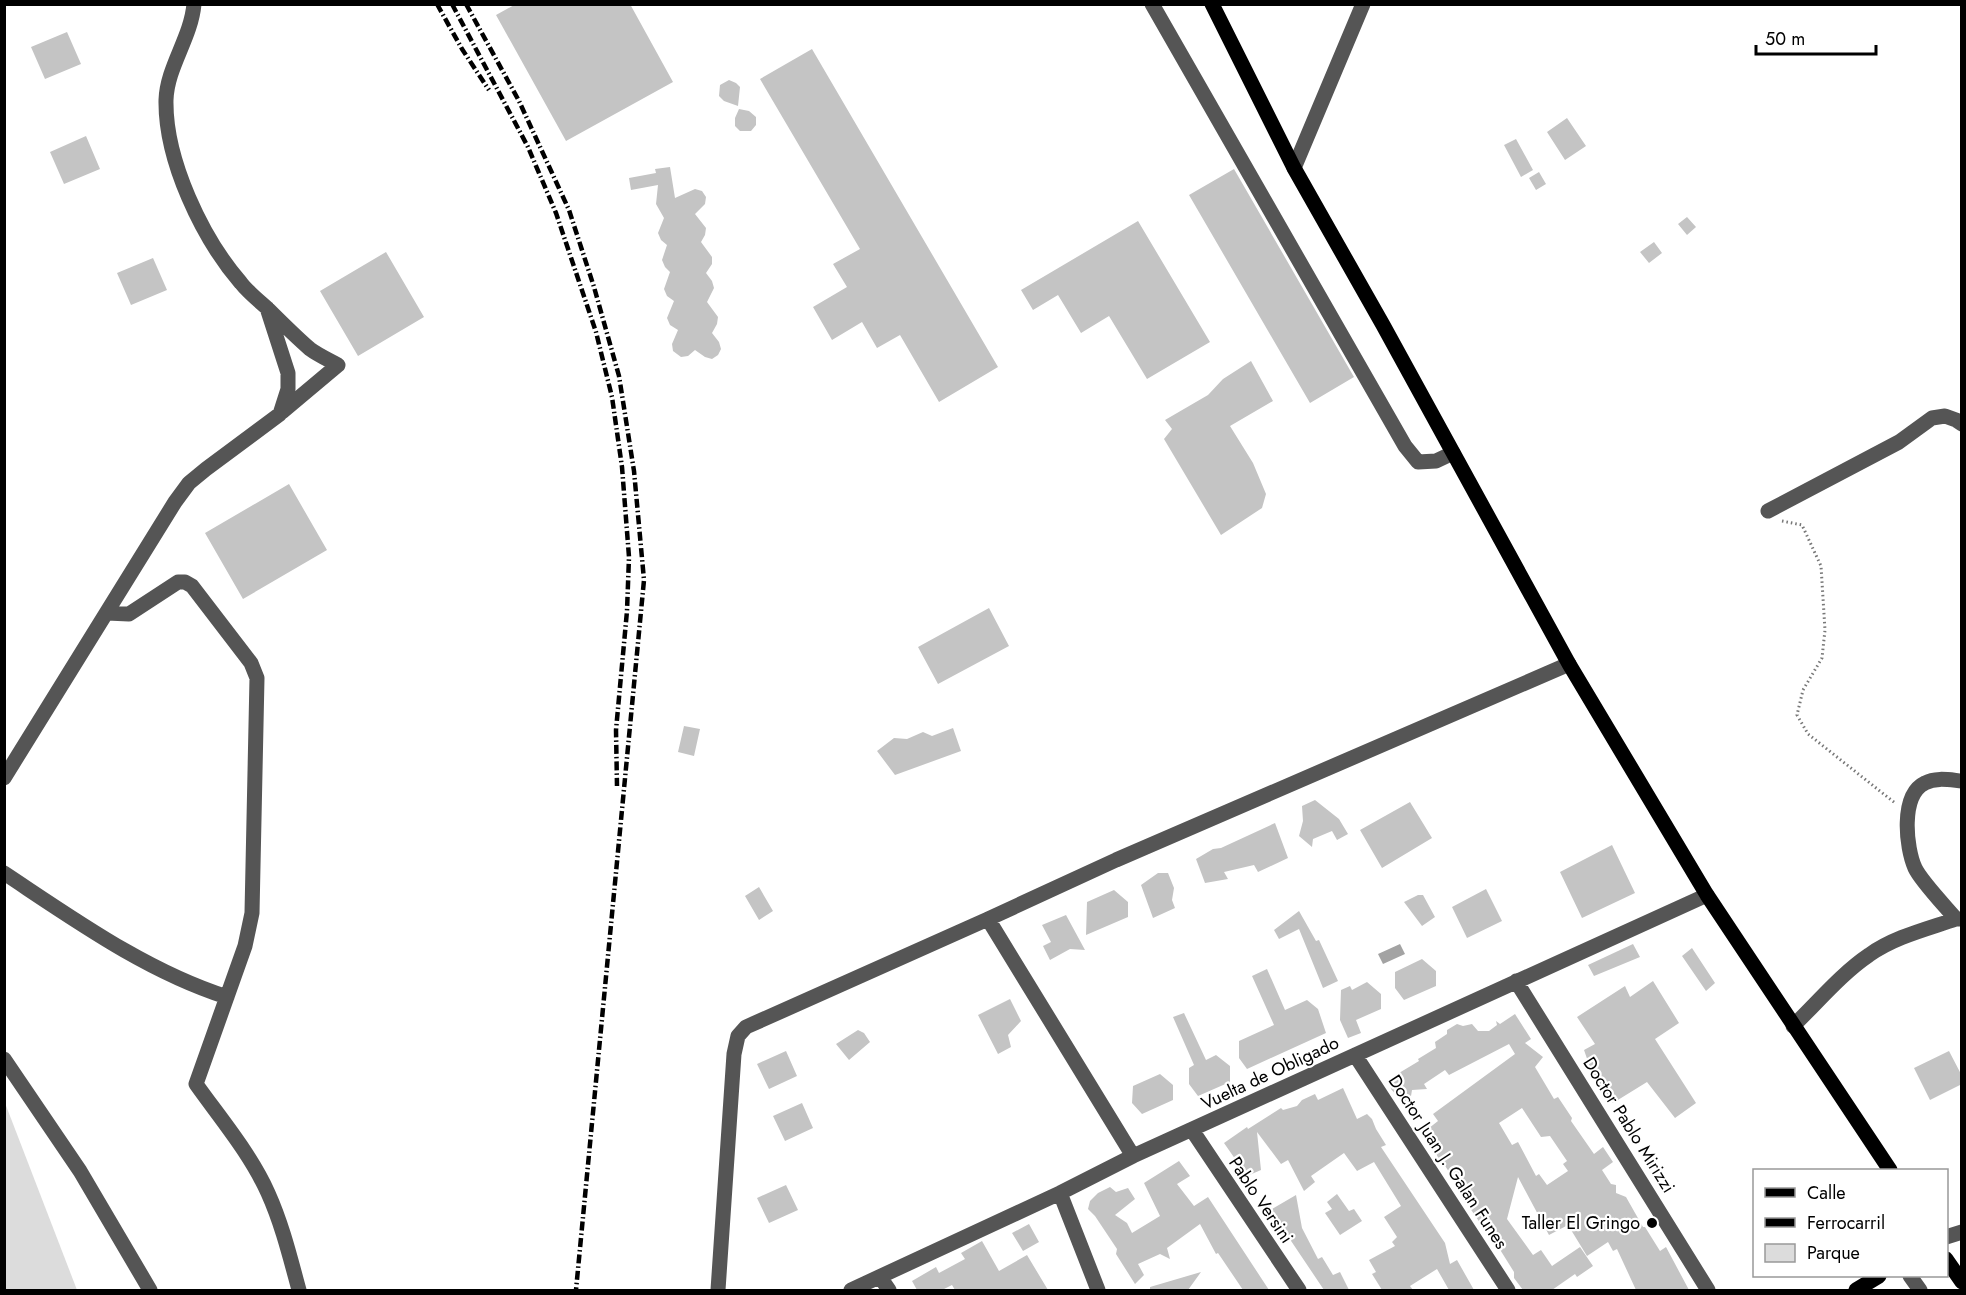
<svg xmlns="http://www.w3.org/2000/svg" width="1966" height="1295" viewBox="0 0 1966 1295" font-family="Jost,sans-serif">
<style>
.green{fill:#dcdcdc}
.water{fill:#a3a3a3}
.building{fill:#c4c4c4;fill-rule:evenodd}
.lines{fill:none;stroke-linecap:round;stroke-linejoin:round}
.path{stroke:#777;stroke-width:3;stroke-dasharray:1.5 3;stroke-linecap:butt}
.minor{stroke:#555;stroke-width:15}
.major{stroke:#000;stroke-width:15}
.rail{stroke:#000;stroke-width:4.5;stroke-dasharray:9 3 1.5 3;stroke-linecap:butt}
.poi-dot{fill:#000;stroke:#fff;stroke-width:2}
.labels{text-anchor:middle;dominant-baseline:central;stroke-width:4.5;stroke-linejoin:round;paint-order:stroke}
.street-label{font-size:18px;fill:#000;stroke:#fff}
.poi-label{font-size:18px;fill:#000;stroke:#fff;text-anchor:end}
</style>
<rect width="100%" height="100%" fill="#fff"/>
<path class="green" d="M5,1103L77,1290H5Z"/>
<path class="water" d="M1400,944L1405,954L1383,964L1378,954Z"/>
<path class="building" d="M516,4H630L673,82L566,141L496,15Z
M67,32L81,64L45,79L31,47Z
M812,49L998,367L939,402L900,335L877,348L862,322L832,340L813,307L847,287L833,264L860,249L760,79Z
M729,80L736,83L740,87L738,106L724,101L719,96L720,85Z
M739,109L749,111L756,117V125L751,131H740L735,126V118Z
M1567,118L1586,146L1565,160L1547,132Z
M86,136L100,169L64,184L50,152Z
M1516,139L1533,170L1521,177L1504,145Z
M670,167L675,198L695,189L702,191L706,197L705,204L695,214L706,228L705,235L701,242L712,257V264L706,273L712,281L714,288L707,302L718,317L717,324L712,333L719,342L721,349L718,355L712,359L705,357L695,350L688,356L681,357L673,351L672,344L678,330L670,325L667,318L674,301L667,296L664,289L670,272L665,267L662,260L667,245L661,240L658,233L664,218L656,204L658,185L631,190L629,178L656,173L655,169Z
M1234,169L1354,377L1310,403L1189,195Z
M1539,172L1546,184L1536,190L1529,178Z
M1687,217L1696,227L1687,235L1678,224Z
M1138,221L1210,342L1147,379L1109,316L1081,333L1058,295L1033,310L1021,290Z
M1654,242L1662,253L1649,263L1640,252Z
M386,252L424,317L358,356L320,291Z
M153,258L167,290L131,305L117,273Z
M1251,361L1273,401L1230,426L1253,463L1266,494L1262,508L1221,535L1164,439L1172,429L1165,420L1208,395L1223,379Z
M289,484L327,550L243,599L205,533Z
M989,608L1009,646L938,684L918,647Z
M684,726L700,729L694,756L678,752Z
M953,728L961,751L895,775L877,751L894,738L907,739L923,732L932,736Z
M1315,800L1339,819L1348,834L1337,840L1332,831L1313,839L1312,847L1299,836L1303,821L1302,806Z
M1410,802L1432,838L1382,868L1360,830Z
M1275,823L1288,858L1258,872L1254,865L1224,872L1228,879L1205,883L1196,859L1213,849L1221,848Z
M1612,845L1635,893L1582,918L1560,872Z
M1158,873H1168L1174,888L1172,900L1175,908L1153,918L1141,885Z
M759,887L773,911L759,920L745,896Z
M1486,889L1502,921L1467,938L1452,907Z
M1114,890L1128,902V917L1086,935L1087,902Z
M1418,895H1423L1435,917L1422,926L1404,902Z
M1299,911L1316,941L1319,940L1338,981L1323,988L1299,929L1279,939L1274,930Z
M1066,915L1085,950L1070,949L1050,960L1043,946L1051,942L1042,925Z
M1633,944L1640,957L1594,976L1588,965Z
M1692,948L1715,983L1706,991L1682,956Z
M1422,959L1436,971V986L1404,1000L1395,988V972Z
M1267,969L1285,1010L1307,1000L1318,1009L1326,1033L1247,1069L1239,1058V1041L1274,1025L1252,976Z
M1653,981L1679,1023L1655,1039L1696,1103L1675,1118L1647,1082L1613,1103L1592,1073L1584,1050L1595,1044L1577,1017L1625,986L1630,997Z
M1367,982L1381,994V1009L1356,1020L1361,1033L1348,1038L1340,1020L1341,990L1350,986L1352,990Z
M1010,999L1021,1021L1008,1035L1011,1047L998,1054L978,1015Z
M1184,1013L1206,1060L1216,1055L1230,1066V1082L1198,1096L1189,1084V1068L1194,1065L1173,1017Z
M1515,1014L1531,1039L1525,1043L1543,1057L1535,1067L1554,1099L1558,1097L1572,1118L1571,1121L1594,1154L1603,1147L1613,1162L1602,1170L1611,1184L1616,1185V1193L1626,1197L1643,1227H1645L1660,1251L1666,1247L1689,1290H1636L1617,1249L1613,1251L1608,1242L1587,1256L1568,1225L1549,1235L1518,1177L1507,1219L1533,1255L1541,1250L1552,1266L1580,1247L1593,1266L1577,1277L1575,1274L1552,1290H1523L1514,1278V1272L1489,1232L1487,1233L1463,1198L1464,1196L1444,1164H1441L1434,1149L1427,1142L1428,1138L1424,1132L1438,1121L1433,1114L1515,1054L1509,1044L1449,1075L1445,1070L1424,1084L1427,1089L1412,1090L1411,1096L1403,1103L1391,1089L1389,1079L1419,1061L1418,1059L1436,1048L1435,1042L1447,1034V1030L1457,1024L1463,1026L1472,1024L1478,1031H1489L1497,1025L1496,1021L1500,1024ZM1522,1108L1541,1137L1550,1136L1567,1161L1563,1164L1568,1171L1547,1185L1539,1174L1536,1176L1518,1142L1512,1145L1499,1123Z
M858,1030L864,1033L870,1042L849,1060L836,1044Z
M786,1051L797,1076L769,1089L757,1064Z
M1949,1051L1962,1076V1084L1930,1100L1914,1068Z
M1160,1074L1173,1085V1100L1142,1114L1132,1103L1133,1086Z
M1343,1088L1357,1119L1367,1114L1372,1119L1376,1129L1386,1145L1381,1147L1445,1243L1450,1264L1457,1260L1474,1290H1449L1437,1269L1410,1286L1413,1290H1382L1372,1274L1376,1272L1369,1260L1395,1246L1392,1242L1397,1237L1384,1217L1401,1206L1374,1162L1357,1171L1344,1153L1311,1176L1315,1182L1304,1191L1288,1160L1281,1164L1257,1132L1261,1170L1247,1176L1224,1143L1247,1127L1248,1129L1281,1108L1283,1110L1297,1106L1302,1100L1315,1094L1318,1100Z
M802,1103L813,1128L785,1141L773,1116Z
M1179,1161L1190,1176L1177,1184L1194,1206L1208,1197L1269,1290H1243L1218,1253L1216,1254L1200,1224L1167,1248L1170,1259L1160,1254L1138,1264L1144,1275L1135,1284L1116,1254L1117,1249L1095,1216L1088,1209L1090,1201L1098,1193L1110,1187L1116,1192L1128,1188L1135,1199L1115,1215L1127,1223L1132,1233L1160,1216L1144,1183Z
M786,1185L798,1210L769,1223L757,1198Z
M1337,1194L1349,1211L1354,1209L1362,1221L1340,1235L1325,1213L1332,1209L1327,1202Z
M1296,1195L1302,1228L1318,1259L1322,1257L1333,1275L1340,1272L1349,1290H1324L1277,1220L1272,1209Z
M1029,1224L1039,1242L1023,1251L1012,1233Z
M982,1241L999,1271L1027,1255L1048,1290H955L952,1285L942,1290H917L912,1281L936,1267L939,1273L965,1259L961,1253Z
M1201,1272L1188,1290H1150V1287Z"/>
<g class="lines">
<path class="path" d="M1782,521L1802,525L1821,566L1825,630L1822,658L1803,690L1797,715L1808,734L1895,803"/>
<path class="minor" d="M194,4C191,38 167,67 166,100C165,160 202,238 241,283C248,292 258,300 267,308C281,322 295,336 310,349C318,355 329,360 338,365L282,412
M1152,4L1405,446L1418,462L1436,461L1453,453
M1294,168L1363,4
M1768,511L1899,442L1932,418L1945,416L1956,420L1962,424
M107,613L129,614L178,582H185L192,586L251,663L257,678L252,913L245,946L196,1084C220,1118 250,1153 268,1193C282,1224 290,1257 299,1290
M4,778L175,502L189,483L206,469L280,414L288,389V373L267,308
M4,873C75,920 146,971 227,997
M1956,919C1946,907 1921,881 1915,868C1906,848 1900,795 1925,783C1936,777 1950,780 1962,781
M1516,981L1708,1290
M1793,1026C1818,1002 1841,974 1869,955C1894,937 1927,929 1956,919H1962
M1355,1055L1508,1290
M4,1059L80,1171L150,1290
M1192,1130L1299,1290
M1133,1156L988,919L1116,860L1569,664
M1060,1193L1098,1290
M1946,1237L1962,1232
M1910,1276L1920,1290
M880,1277L889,1290
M718,1290L734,1054L738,1036L746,1027L988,919
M851,1290L1060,1193L1133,1156L1707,895"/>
<path class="major" d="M1212,4L1294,168L1383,325L1569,664L1707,895L1890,1170
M1946,1259L1962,1282
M1856,1290L1879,1276"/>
<path class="rail" d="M437,4L462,49L489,90
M452,4L528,147L556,213L596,332L612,397L622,467L629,557L627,611L616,730L617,786
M466,4L519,101L569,210L594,287L619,376L634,471L644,580L576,1290"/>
</g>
<circle class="poi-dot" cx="1652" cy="1223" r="6"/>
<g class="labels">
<g class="street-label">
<text transform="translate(1270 1073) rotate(-25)">Vuelta de Obligado</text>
<text transform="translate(1629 1125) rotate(58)">Doctor Pablo Mirizzi</text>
<text transform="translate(1448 1162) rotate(57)">Doctor Juan J. Galan Funes</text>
<text transform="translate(1261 1200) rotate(56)">Pablo Versini</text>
</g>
<g class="poi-label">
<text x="1640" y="1223">Taller El Gringo</text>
</g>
</g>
<rect width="1966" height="1295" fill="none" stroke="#000000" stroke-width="12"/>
<rect x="1753" y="1169" width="195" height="108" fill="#ffffff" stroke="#999999" stroke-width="1.5"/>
<rect x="1765" y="1188" width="30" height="9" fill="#000000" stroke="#999999" stroke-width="1.5"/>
<text x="1807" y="1199" font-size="18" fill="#000000">Calle</text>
<rect x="1765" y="1218" width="30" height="9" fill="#000000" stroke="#999999" stroke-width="1.5"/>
<text x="1807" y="1229" font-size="18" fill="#000000">Ferrocarril</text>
<rect x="1765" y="1244" width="30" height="18" fill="#dcdcdc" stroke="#999999" stroke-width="1.5"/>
<text x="1807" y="1259" font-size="18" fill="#000000">Parque</text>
<path d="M1756 45v9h120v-9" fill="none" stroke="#000000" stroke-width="3"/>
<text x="1765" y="45" font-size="18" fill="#000000" stroke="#ffffff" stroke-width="4.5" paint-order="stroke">50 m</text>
</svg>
